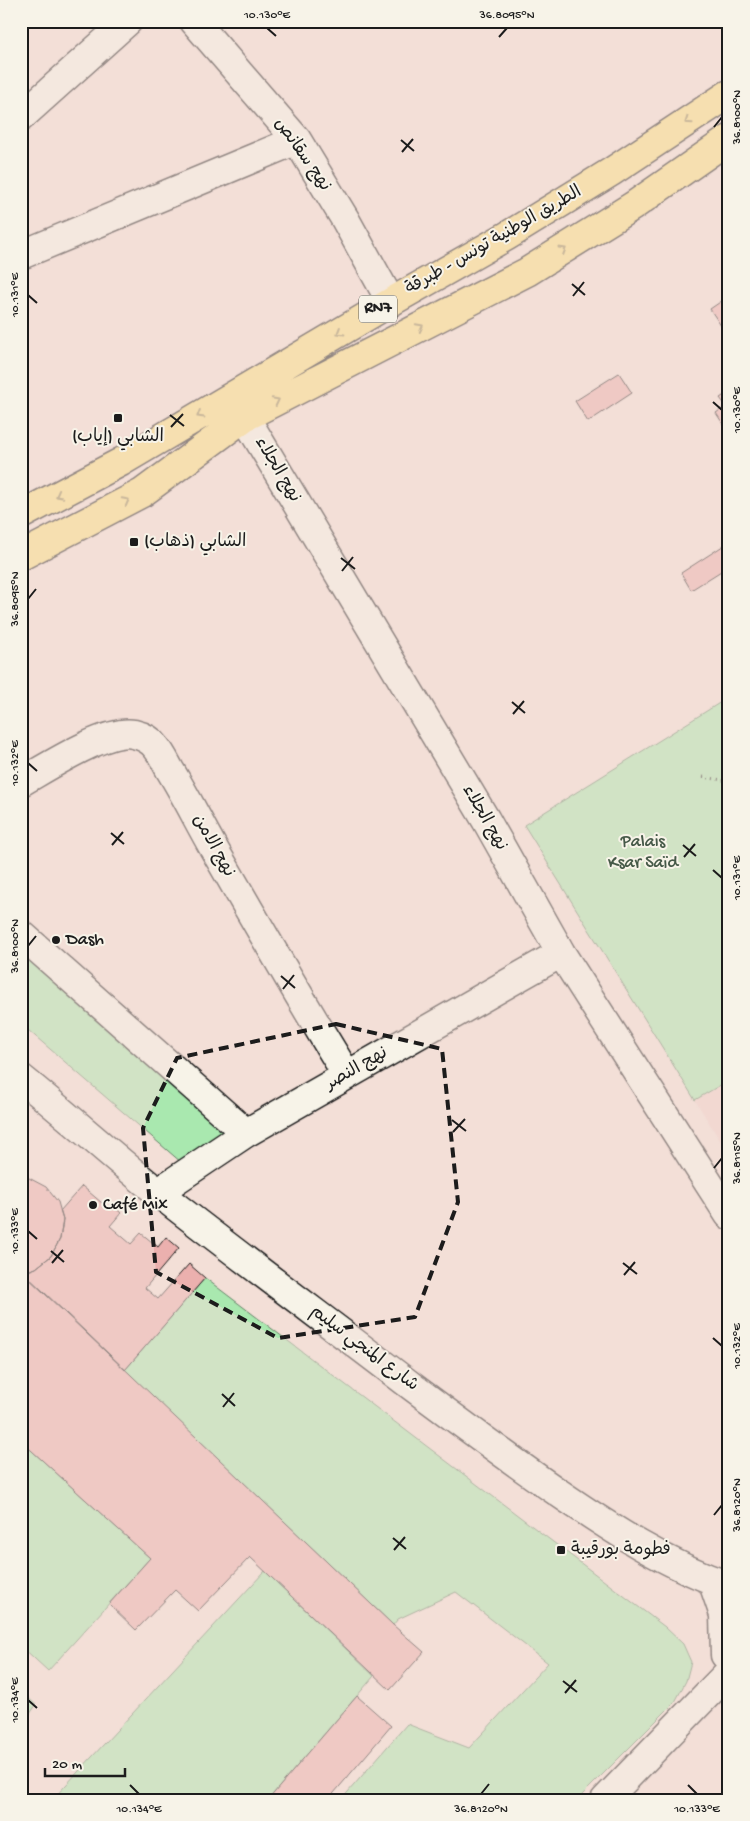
<svg xmlns="http://www.w3.org/2000/svg" width="750" height="1821" viewBox="0 0 750 1821" font-family="'Gochi Hand','Playpen Sans Arabic',sans-serif">
<style>
.built{fill:#f1d1cb}
.green{fill:#a9e8af;stroke:#628266}
.building{fill:#ebb0ae;stroke:#1c1c1c}
.lines{fill:none;stroke-linecap:round;stroke-linejoin:round}
.minor-casing{stroke:#1c1c1c;stroke-width:31}
.tertiary-casing{stroke:#1c1c1c;stroke-width:31}
.secondary-casing{stroke:#1c1c1c;stroke-width:31}
.primary-casing{stroke:#1c1c1c;stroke-width:31}
.path{stroke:#1c1c1c;stroke-width:3;stroke-dasharray:1 4;stroke-linecap:butt}
.minor{stroke:#f7f3e8;stroke-width:28}
.tertiary{stroke:#f7f3e8;stroke-width:28}
.secondary{stroke:#f7f3e8;stroke-width:28}
.primary{stroke:#fbe080;stroke-width:28}
.oneway{stroke:#978853}
.marked{fill:none;stroke:#1c1c1c;stroke-width:4;stroke-dasharray:10 6;stroke-linejoin:round}
.ticks{fill:none;stroke:#1c1c1c;stroke-width:2}
.poi-dot{fill:#1c1c1c;stroke:#f7f3e8;stroke-width:2}
.labels{text-anchor:middle;dominant-baseline:central;stroke-width:4;stroke-linejoin:round;paint-order:stroke}
.shield{fill:#f7f3e8;stroke:#5e5c59;stroke-width:1}
.shield-label{font-size:16px;font-weight:bold;fill:#1c1c1c}
.street-label{font-size:18px;fill:#1c1c1c;stroke:#f7f3e8}
.poi-label{font-size:18px;fill:#1c1c1c;stroke:#f7f3e8;text-anchor:start}
.park-label{font-size:18px;fill:#465948;stroke:#f7f3e8}
.neatline{fill:none;stroke:#1c1c1c;stroke-width:2}
.ticks-label{font-size:12px;text-anchor:middle;fill:#1c1c1c}
</style>
<rect width="100%" height="100%" fill="#f3dfd7"/>
<filter id="ink" filterUnits="userSpaceOnUse"><feTurbulence type="fractalNoise" baseFrequency=".02" numOctaves="2"/><feDisplacementMap in="SourceGraphic" scale="10" xChannelSelector="R" yChannelSelector="G"/><feConvolveMatrix kernelMatrix="1 2 1 2 8 2 1 2 1" color-interpolation-filters="sRGB"/></filter>
<g filter="url(#ink)">
<path class="built" d="M729,1080V1155L695,1100Z"/>
<path class="green" d="M729,697V1080L695,1100L524,825Z
M21,951L233,1135L189,1169L21,1024Z
M205,1278L665,1627L683,1644L691,1662L686,1681L675,1702L577,1800H341L407,1724L469,1748L548,1663L456,1592L398,1619L393,1625L125,1370Z
M21,1441L150,1558L48,1671L21,1646Z
M265,1571L374,1676L268,1800H52Z
M21,1691L36,1705L21,1727Z"/>
<path class="building" d="M729,296V338L710,309Z
M619,373L632,393L588,422L575,401Z
M729,392V433L716,413L726,406L720,398Z
M729,542V566L691,590L681,573Z
M21,1177L29,1178L46,1187L58,1202L63,1220L60,1239L51,1256L36,1268L23,1272L393,1625L424,1652L390,1690L250,1557L198,1611L175,1590L136,1630L109,1604L150,1558L21,1441Z
M82,1186L109,1209L112,1205L121,1213L110,1226L131,1244L141,1233L158,1247L166,1237L179,1248L145,1288L158,1299L189,1264L205,1278L125,1370L23,1273L36,1268L51,1256L60,1239L63,1220L60,1211Z
M357,1696L391,1726L328,1800H268Z"/>
<g class="lines">
<g class="minor-casing">
<path id="minor" d="M194,21L297,140L345,219L391,302
M21,117L128,21
M21,255L297,140
M245,417L486,820L561,953L729,1215
M21,782C46,768 107,728 134,734C143,736 151,740 156,747C162,754 166,763 170,770C186,796 199,823 214,849C258,925 301,1001 347,1075
M21,934L246,1133
M158,1192L246,1133L561,953"/>
</g>
<g class="tertiary-casing">
<path id="tertiary" d="M605,1800L725,1676L729,1675"/>
</g>
<g class="secondary-casing">
<path id="secondary" d="M21,1078C67,1115 110,1154 156,1191C241,1258 328,1322 414,1388C461,1423 508,1458 556,1491C610,1528 666,1565 729,1586
M712,1580L724,1615L725,1655"/>
</g>
<g class="primary-casing">
<path id="primary" d="M21,515L121,462L391,302L507,236L611,172L729,94
M21,556L142,493L245,417L527,272L633,206L729,139"/>
</g>
<path class="path" d="M703,777L729,781"/>
<use href="#minor" class="minor"/>
<use href="#tertiary" class="tertiary"/>
<use href="#secondary" class="secondary"/>
<use href="#primary" class="primary"/>
</g>
<defs><path id="oneway-chevron" d="M-2-3.5L2.5 0L-2 3.5" fill="none" stroke-width="1.6" stroke-linecap="round" stroke-linejoin="round" transform="scale(1.25)"/></defs>
<g class="oneway">
<use href="#oneway-chevron" transform="translate(688 121) rotate(146)"/>
<use href="#oneway-chevron" transform="translate(563 250) rotate(-31)"/>
<use href="#oneway-chevron" transform="translate(420 327) rotate(-27)"/>
<use href="#oneway-chevron" transform="translate(340 332) rotate(149)"/>
<use href="#oneway-chevron" transform="translate(276 401) rotate(-27)"/>
<use href="#oneway-chevron" transform="translate(200 415) rotate(149)"/>
<use href="#oneway-chevron" transform="translate(59 495) rotate(152)"/>
<use href="#oneway-chevron" transform="translate(126 501) rotate(-28)"/>
</g>
</g>
<path d="M0 0H750V1821H0ZM336,1024L442,1049L458,1202L415,1317L278,1338L156,1272L143,1128L177,1058Z" fill="#f3dfd7" fill-opacity=".55" fill-rule="evenodd"/>
<path class="marked" d="M336,1024L442,1049L458,1202L415,1317L278,1338L156,1272L143,1128L177,1058Z"/>
<path class="ticks" d="M267,28L276,36M499,37L507,28M714,127L722,117M401,140L414,151M402,152L413,139M572,284L585,295M28,295L37,303M573,296L584,282M713,402L722,410M170,415L184,426M171,427L183,414M341,558L355,569M342,571L353,557M28,599L36,589M512,702L525,713M513,714L524,701M28,763L37,771M111,833L124,844M112,845L123,832M683,845L696,856M684,857L695,844M713,870L722,878M28,946L36,936M281,976L295,988M283,989L294,975M452,1120L466,1131M453,1132L465,1119M714,1168L722,1158M28,1231L37,1239M51,1251L64,1262M52,1263L63,1250M623,1263L637,1274M624,1275L635,1262M713,1338L722,1346M222,1394L235,1406M223,1407L234,1393M714,1515L722,1505M393,1538L406,1549M394,1550L405,1537M563,1681L577,1692M565,1693L576,1680M28,1700L37,1708M130,1785L139,1794M688,1785L697,1794M481,1794L489,1784"/>
<g class="poi-dot">
<rect x="113" y="413" width="10" height="10" rx="2.5"/>
<rect x="129" y="537" width="10" height="10" rx="2.5"/>
<circle cx="56" cy="940" r="5"/>
<circle cx="93" cy="1205" r="5"/>
<rect x="556" y="1545" width="10" height="10" rx="2.5"/>
</g>
<g class="labels">
<rect class="shield" x="359" y="295.5" width="38" height="27" rx="4"/>
<g class="shield-label">
<text x="378" y="309">RN7</text>
</g>
<g class="street-label">
<text transform="translate(302 155) rotate(55)">نهج سقانص</text>
<text transform="translate(494 241) rotate(-30)">الطريق الوطنية تونس - طبرقة</text>
<text transform="translate(277 470) rotate(59)">نهج الجلاء</text>
<text transform="translate(484 818) rotate(60)">نهج الجلاء</text>
<text transform="translate(213 846) rotate(61)">نهج الامن</text>
<text transform="translate(357 1069) rotate(-30)">نهج النصر</text>
<text transform="translate(364 1349) rotate(37)">شارع المنجي سليم</text>
</g>
<g class="poi-label">
<text x="118" y="437" text-anchor="middle">الشابي (إياب)</text>
<text x="144" y="542">الشابي (ذهاب)</text>
<text x="66" y="940">Dash</text>
<text x="103" y="1205">Café Mix</text>
<text x="571" y="1550">فطومة بورقيبة</text>
</g>
<g class="park-label">
<text x="643" y="842">Palais<tspan x="643" dy="21">Ksar Saïd</tspan></text>
</g>
</g>
<rect width="750" height="1821" fill="none" stroke="#f7f3e8" stroke-width="55"/>
<path d="M45 1768v8h80v-8" fill="none" stroke="#1c1c1c" stroke-width="2.5"/>
<text x="52" y="1768" font-size="15" fill="#1c1c1c" stroke="#f7f3e8" stroke-width="4" paint-order="stroke">20 m</text>
<rect x="28" y="28" width="694" height="1766" class="neatline"/>
<g class="ticks-label">
<text x="267" y="18">10.130°E</text>
<text x="507" y="18">36.8095°N</text>
<text transform="translate(736 117) rotate(-90)" y="4">36.8100°N</text>
<text transform="translate(14 295) rotate(-90)" y="4">10.131°E</text>
<text transform="translate(736 410) rotate(-90)" y="4">10.130°E</text>
<text transform="translate(14 599) rotate(-90)" y="4">36.8095°N</text>
<text transform="translate(14 763) rotate(-90)" y="4">10.132°E</text>
<text transform="translate(736 878) rotate(-90)" y="4">10.131°E</text>
<text transform="translate(14 946) rotate(-90)" y="4">36.8100°N</text>
<text transform="translate(736 1158) rotate(-90)" y="4">36.8115°N</text>
<text transform="translate(14 1231) rotate(-90)" y="4">10.133°E</text>
<text transform="translate(736 1346) rotate(-90)" y="4">10.132°E</text>
<text transform="translate(736 1505) rotate(-90)" y="4">36.8120°N</text>
<text transform="translate(14 1700) rotate(-90)" y="4">10.134°E</text>
<text x="139" y="1812">10.134°E</text>
<text x="481" y="1812">36.8120°N</text>
<text x="697" y="1812">10.133°E</text>
</g>
</svg>
